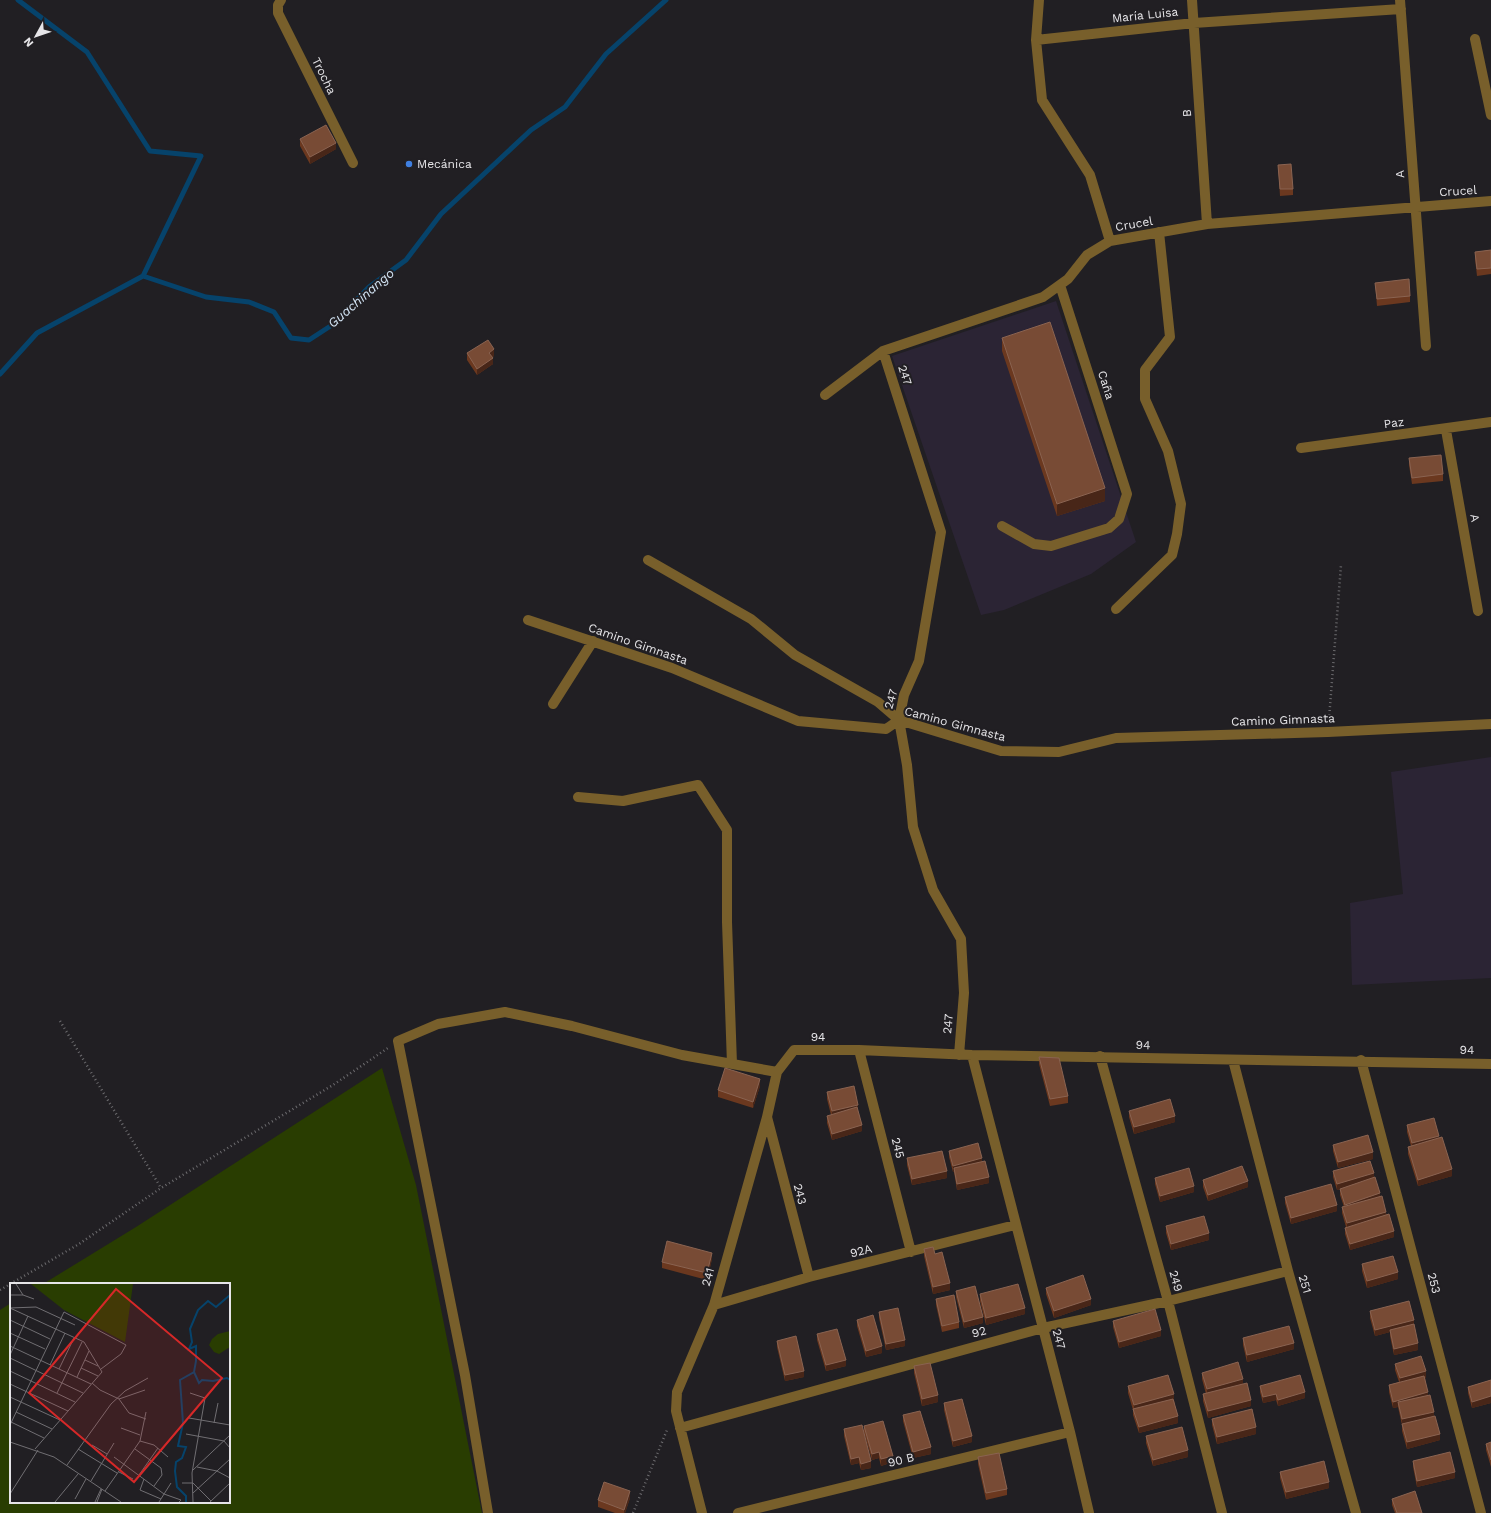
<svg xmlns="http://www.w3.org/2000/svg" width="1491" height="1513" viewBox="0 0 1491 1513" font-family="'Work Sans',sans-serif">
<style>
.industrial{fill:#2b2434}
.green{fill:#293d01}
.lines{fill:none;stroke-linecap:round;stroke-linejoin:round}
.stream{stroke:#06436b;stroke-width:5}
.path{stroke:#6d6c6f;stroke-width:2.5;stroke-dasharray:1 3;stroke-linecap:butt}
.minor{stroke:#785f2b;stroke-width:10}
.wall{fill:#6b381f}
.shaded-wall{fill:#482618}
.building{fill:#784b35;stroke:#8a6351}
.shop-dot{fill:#3f7fe0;stroke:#211f23;stroke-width:1.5}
.labels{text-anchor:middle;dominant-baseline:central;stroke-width:4;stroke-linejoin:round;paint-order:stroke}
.street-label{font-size:12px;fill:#e6e5e8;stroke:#211f23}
.poi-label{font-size:12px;fill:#e6e5e8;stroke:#211f23;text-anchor:start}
.water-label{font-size:13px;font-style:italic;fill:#d3e4f4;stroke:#211f23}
.inset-river{fill:none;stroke:#06436b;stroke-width:2}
.inset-road{fill:none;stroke:#706e72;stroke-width:1}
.view{fill:#d62828;fill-opacity:0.15;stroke:#d62828;stroke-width:2}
.inset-edge{fill:none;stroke:#e6e5e8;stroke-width:2}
</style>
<rect width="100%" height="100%" fill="#211f23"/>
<path class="industrial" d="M1056,301L1136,542L1091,574L1004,610L981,615L892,356Z
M1491,757V978L1352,985L1350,903L1403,894L1391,772Z"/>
<path class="green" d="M382,1068L416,1185L482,1513H0V1310L11,1303V1502H229V1284H43L136,1227Z"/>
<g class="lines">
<path class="stream" d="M18,0L87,52L150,151L201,156L143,276
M0,374L37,333L143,276L206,297L249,302L274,312L291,338L309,340L332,325L369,287L406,260L441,214L531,130L565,107L606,54L666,0"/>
<path class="path" d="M1329,719L1341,565
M60,1021L161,1188
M0,1290L79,1244L161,1188L333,1085L388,1048
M633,1513L667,1430"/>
<path class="minor" d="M281,0L278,5V13L353,163
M1039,0L1036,40L1042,100L1090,175L1110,241
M1192,0L1207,224
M1400,0L1426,346
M1475,39L1491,115
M1036,40L1194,23L1401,9
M883,351L941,532L919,661L904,695L899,720L907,765L913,827L933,890L961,939L964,993L959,1055
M825,395L883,351L1043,297L1068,279L1087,255L1110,241L1207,224L1491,201
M1446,430L1478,611
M1301,448L1491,422
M1002,526L1034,544L1051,546L1109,528L1119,519L1127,494L1060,285
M648,560L751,619L795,655L878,702L899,720
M1116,609L1172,555L1177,534L1181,504L1168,451L1145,399V370L1170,337L1159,232
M528,620L672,668L798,721L886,729L899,720L1001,751L1059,752L1116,738L1328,732L1491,724
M553,704L593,641
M578,797L623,801L698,785L727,830V922L732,1064
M859,1050L911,1252
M972,1055L1070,1432L1089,1513
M1100,1056L1168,1301L1222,1513
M1233,1060L1288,1271L1356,1513
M1361,1060L1481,1513
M767,1117L809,1277
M714,1305L809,1277L1015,1225
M680,1428L1043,1328L1168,1301L1288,1271
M488,1513L465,1375L398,1041L438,1024L505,1012L572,1026L682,1055L777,1072
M702,1513L676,1411L677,1392L714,1305L767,1117L777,1072L794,1050H859L972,1055L1491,1064
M738,1513L1070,1432"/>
</g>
<path class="wall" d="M300,139L336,149L310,164L300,146Z
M1278,165L1293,189V195L1280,196Z
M1491,250V274L1477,276L1475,259V252Z
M1375,283L1410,296V302L1377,306Z
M1002,338L1105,501L1057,516L1002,351Z
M467,353L494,356L492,357L493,364L477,375L467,360Z
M1409,458L1443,474V481L1412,484L1409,465Z
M1039,1057L1068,1096V1103L1050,1106L1039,1064Z
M760,1086L753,1108L718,1097V1090Z
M827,1092L858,1111L862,1131L832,1140L827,1123V1116L831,1115L827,1099Z
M1129,1111L1175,1122L1134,1134L1129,1117Z
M1407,1125L1439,1138L1452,1176L1418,1186L1408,1154V1147L1411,1146L1407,1132Z
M1333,1145L1373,1159L1338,1168L1333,1151Z
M949,1151L982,1162L989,1183L957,1190L954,1172H953L949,1157Z
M907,1158L947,1178L912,1185L907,1165Z
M1333,1171L1374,1177L1394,1237L1350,1250L1345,1234V1228L1346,1227L1342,1213V1207H1344L1340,1195V1189L1337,1190L1333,1177Z
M1155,1178L1194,1192L1160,1202L1155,1184Z
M1203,1180L1248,1187L1208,1201L1203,1187Z
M1285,1197L1337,1211L1291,1224L1285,1203Z
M1166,1226L1209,1240L1171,1250L1166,1233Z
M924,1249L935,1254L950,1290L933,1294L924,1256Z
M712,1259L707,1280L662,1268V1262Z
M1362,1264L1398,1279L1367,1288L1362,1271Z
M1046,1288L1091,1305L1054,1318L1046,1294Z
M956,1291L983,1323L964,1328L956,1297Z
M980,1294L1025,1314L986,1325L980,1301Z
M936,1299L959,1322V1328L942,1332L936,1305Z
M1370,1311L1414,1324L1418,1350L1394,1355L1390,1336V1332L1375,1336L1370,1318Z
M879,1312L905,1346L886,1350L879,1318Z
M857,1320L882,1353L866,1357L857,1326Z
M1113,1321L1161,1336L1119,1348L1113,1327Z
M817,1334L846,1366L826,1371L817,1340Z
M1243,1338L1294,1349L1247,1362L1243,1345Z
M777,1341L804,1377L785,1381L777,1347Z
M1395,1364L1426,1378H1425L1428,1396L1440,1440L1407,1449L1402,1431V1425L1398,1407L1393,1408L1389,1392V1385L1399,1382L1395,1370Z
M914,1366L938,1402L922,1406L914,1373Z
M1202,1373L1243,1384L1251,1406L1208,1418L1203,1401V1394H1206L1202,1379Z
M1491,1380V1403L1472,1408L1468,1393V1387Z
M1128,1386L1174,1400L1178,1423L1139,1433L1133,1415V1410L1128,1393Z
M1260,1386L1305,1398L1278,1406L1276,1400L1263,1403L1260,1392Z
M944,1403L972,1442L953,1447L944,1410Z
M903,1415L931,1454L913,1458L903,1421Z
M1212,1419L1256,1434L1217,1444L1212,1425Z
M864,1426L893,1462L881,1466L879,1458L872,1460L864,1432Z
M844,1429L871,1468L861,1470L859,1463L851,1465L844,1436Z
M1146,1436L1188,1457L1153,1466L1146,1443Z
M1491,1442V1467L1486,1450V1444Z
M978,1457L1007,1489V1495L986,1500L978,1464Z
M1413,1461L1455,1478L1417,1487L1413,1467Z
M1280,1472L1329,1488L1286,1499L1280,1478Z
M630,1498L625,1513H615L598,1507V1500Z
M1392,1499L1422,1513H1395L1392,1505Z"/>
<path class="shaded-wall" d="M336,143V149L310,164V157Z
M494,349V356L489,359V353Z
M493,358V364L477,375V369Z
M1105,488V501L1057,516V504Z
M760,1079V1086L753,1108V1102Z
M858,1105V1112L832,1118V1111Z
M1175,1116V1122L1134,1134V1127Z
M862,1125V1131L832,1140V1134Z
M1439,1136V1142L1412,1150V1143Z
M1373,1152V1159L1338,1168V1162Z
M982,1158V1164L954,1168V1172H953V1166Z
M1452,1169V1176L1418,1186V1180Z
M947,1171V1178L912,1185V1179Z
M1374,1173V1180L1337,1190V1184Z
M989,1177V1183L957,1190V1184Z
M1248,1181V1187L1208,1201V1195Z
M1194,1186V1192L1160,1202V1196Z
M1380,1193V1199L1345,1211V1205Z
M1337,1205V1211L1291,1224V1218Z
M1386,1212V1219L1347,1230V1223Z
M1394,1231V1237L1350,1250V1244Z
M1209,1233V1240L1171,1250V1244Z
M712,1253V1259L707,1280V1273Z
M1398,1272V1279L1367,1288V1281Z
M950,1283V1290L933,1294V1287Z
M1091,1299V1305L1054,1318V1311Z
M1025,1308V1314L986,1325V1318Z
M983,1317V1323L964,1328V1322Z
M1414,1320V1326L1390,1330V1332L1375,1336V1330Z
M1161,1330V1336L1119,1348V1342Z
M905,1340V1346L886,1350V1344Z
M1294,1343V1349L1247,1362V1355Z
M1418,1343V1350L1394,1355V1349Z
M882,1346V1353L866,1357V1351Z
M846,1360V1366L826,1371V1365Z
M804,1371V1377L785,1381V1375Z
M1426,1371V1378L1400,1384V1378Z
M1243,1379V1385L1207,1396V1389Z
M1305,1392V1398L1278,1406V1400Z
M1428,1392V1398L1398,1402V1407L1393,1408V1402Z
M1174,1394V1400L1134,1412V1405Z
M1276,1394V1400L1263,1403V1397Z
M938,1395V1402L922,1406V1399Z
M1491,1396V1403L1472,1408V1402Z
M1251,1400V1406L1208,1418V1411Z
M1434,1412V1418L1402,1425V1419Z
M1178,1416V1423L1139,1433V1427Z
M1256,1427V1434L1217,1444V1437Z
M1440,1434V1440L1407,1449V1442Z
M972,1436V1442L953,1447V1441Z
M931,1447V1454L913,1458V1452Z
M1188,1450V1457L1153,1466V1460Z
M879,1452V1458L872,1460V1454Z
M893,1456V1462L881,1466V1459Z
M859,1457V1463L851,1465V1459Z
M871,1461V1468L861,1470V1464Z
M1455,1472V1478L1417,1487V1481Z
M1329,1482V1488L1286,1499V1492Z
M630,1491V1498L625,1513H624V1510Z"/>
<path class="building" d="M326,125L336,143L310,157L300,139Z
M1291,164L1293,189H1280L1278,165Z
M1491,250V268L1477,269L1475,252Z
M1409,279L1410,296L1377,299L1375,283Z
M1050,322L1105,488L1057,504L1002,338Z
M488,340L494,349L489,353L493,358L477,369L467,353Z
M1441,455L1443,474L1412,478L1409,458Z
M1039,1057L1059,1058L1068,1096L1050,1099Z
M725,1068L760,1079L753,1102L718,1090Z
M854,1086L858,1105L832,1111L827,1092Z
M1170,1099L1175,1116L1134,1127L1129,1111Z
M857,1107L862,1125L832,1134L827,1116Z
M1434,1118L1439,1136L1412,1143L1407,1125Z
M1368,1135L1373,1152L1338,1162L1333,1145Z
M1442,1137L1452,1169L1418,1180L1408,1147Z
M978,1143L982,1158L953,1166L949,1151Z
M942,1151L947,1171L912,1179L907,1158Z
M985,1161L989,1177L957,1184L954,1168Z
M1370,1161L1374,1173L1337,1184L1333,1171Z
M1242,1166L1248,1181L1208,1195L1203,1180Z
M1189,1168L1194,1186L1160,1196L1155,1178Z
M1375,1177L1380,1193L1345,1205L1340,1189Z
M1331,1184L1337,1205L1291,1218L1285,1197Z
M1382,1196L1386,1212L1347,1223L1342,1207Z
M1389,1214L1394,1231L1350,1244L1345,1228Z
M1204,1216L1209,1233L1171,1244L1166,1226Z
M667,1241L712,1253L707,1273L662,1262Z
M933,1247L935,1254L942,1252L950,1283L933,1287L924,1249Z
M1393,1256L1398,1272L1367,1281L1362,1264Z
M1083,1275L1091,1299L1054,1311L1046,1288Z
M1018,1284L1025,1308L986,1318L980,1294Z
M975,1286L983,1317L964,1322L956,1291Z
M954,1295L959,1322L942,1326L936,1299Z
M1409,1301L1414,1320L1375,1330L1370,1311Z
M898,1308L905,1340L886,1344L879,1312Z
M1155,1309L1161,1330L1119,1342L1113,1321Z
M873,1315L882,1346L866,1351L857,1320Z
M1414,1324L1418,1343L1394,1349L1390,1330Z
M1289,1326L1294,1343L1247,1355L1243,1338Z
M837,1329L846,1360L826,1365L817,1334Z
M796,1336L804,1371L785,1375L777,1341Z
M1421,1356L1426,1371L1400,1378L1395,1364Z
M1238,1362L1243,1379L1207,1389L1202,1373Z
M930,1363L938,1395L922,1399L914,1366Z
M1168,1375L1174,1394L1134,1405L1128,1386Z
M1300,1375L1305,1392L1278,1400L1276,1394L1263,1397L1260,1386Z
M1424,1376L1428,1392L1393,1402L1389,1385Z
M1491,1380V1396L1472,1402L1468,1387Z
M1247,1383L1251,1400L1208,1411L1203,1394Z
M1430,1395L1434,1412L1402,1419L1398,1402Z
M962,1399L972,1436L953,1441L944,1403Z
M1173,1399L1178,1416L1139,1427L1133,1409Z
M1252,1409L1256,1427L1217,1437L1212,1419Z
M920,1411L931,1447L913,1452L903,1415Z
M1435,1416L1440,1434L1407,1442L1402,1424Z
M883,1421L893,1456L881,1459L879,1452L872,1454L864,1426Z
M862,1425L871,1461L861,1464L859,1457L851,1459L844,1429Z
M1182,1427L1188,1450L1153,1460L1146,1436Z
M1491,1442V1460L1486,1444Z
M1450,1452L1455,1472L1417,1481L1413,1461Z
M999,1453L1007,1489L986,1493L978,1457Z
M1324,1461L1329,1482L1286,1492L1280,1472Z
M604,1482L630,1491L624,1510L598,1500Z
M1415,1491L1422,1513H1397L1392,1499Z"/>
<circle class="shop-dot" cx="409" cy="164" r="4"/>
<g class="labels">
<g class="street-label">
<text transform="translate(1145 15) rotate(-6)">María Luisa</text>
<text transform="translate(324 76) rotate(64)">Trocha</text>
<text transform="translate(1187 113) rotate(-94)">B</text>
<text transform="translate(1400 174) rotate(-94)">A</text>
<text transform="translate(1458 191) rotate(-4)">Crucel</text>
<text transform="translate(1134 224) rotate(-10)">Crucel</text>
<text transform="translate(905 375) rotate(72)">247</text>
<text transform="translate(1106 385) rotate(72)">Caña</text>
<text transform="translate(1394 423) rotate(-7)">Paz</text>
<text transform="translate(1475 518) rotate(80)">A</text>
<text transform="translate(638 644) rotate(19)">Camino Gimnasta</text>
<text transform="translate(891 699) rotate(-74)">247</text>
<text transform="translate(1283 720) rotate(-2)">Camino Gimnasta</text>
<text transform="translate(955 724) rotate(15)">Camino Gimnasta</text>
<text transform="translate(948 1024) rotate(-85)">247</text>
<text x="818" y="1037">94</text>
<text transform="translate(1143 1045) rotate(2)">94</text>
<text transform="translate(1467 1050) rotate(1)">94</text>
<text transform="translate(898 1148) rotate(76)">245</text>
<text transform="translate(800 1194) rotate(75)">243</text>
<text transform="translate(861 1251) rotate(-14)">92A</text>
<text transform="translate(708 1277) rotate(-74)">241</text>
<text transform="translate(1176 1281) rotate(74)">249</text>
<text transform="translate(1434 1283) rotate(75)">253</text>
<text transform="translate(1305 1284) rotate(74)">251</text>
<text transform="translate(979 1332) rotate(-15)">92</text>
<text transform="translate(1059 1339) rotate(75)">247</text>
<text transform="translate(901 1460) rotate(-14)">90 B</text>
</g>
<g class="poi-label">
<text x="417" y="164">Mecánica</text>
</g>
<g class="water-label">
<text transform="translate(361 298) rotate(-41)">Guachinango</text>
</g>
</g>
<g transform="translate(10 1283)">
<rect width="220" height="220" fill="#211f23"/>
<path d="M21,1H123L115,59L54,27ZM220,48V64L209,71L204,69L199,62L202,56L208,51Z" fill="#293d01"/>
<path class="inset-river" d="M184,89L189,100L192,97L203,98L217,95L220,97M176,219V213L167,204L165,188L166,179L172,175L176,164L168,163L173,140L170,97L184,89L186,78V63L179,66L182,59L180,46L188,27L198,18L206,24L220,12"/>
<path class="inset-road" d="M6,1L13,12L24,16M0,12H13M0,25L74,59L92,89L25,166M0,25L26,24L65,42M0,37L40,56M0,50L35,66M0,63L81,101M0,72L18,33M0,75L73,110M75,77L88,83M40,82L55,50M71,85L88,93M49,86L64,55M0,88L65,119M67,94L79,68M82,100L90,107L109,116L119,130L136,136M0,101L58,128M47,110L72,59M180,110L195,115L182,190L183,219M0,114L50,137M109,116L135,107M6,129L42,146M179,135L220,142M1,139L34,155M204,140L208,120M0,142L54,29L116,62L111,71L91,86M111,145L130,152M176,151L214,158L220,165M130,158L144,162L158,174M0,159L44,174L111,219M82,162L97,171M68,166L107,190M125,166L151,185L152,192L144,203M104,174L154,211L171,217L169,219M57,182L101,121L115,108L138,95M187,184L207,188L220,195M183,187L220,152M109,189L123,196M129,192L148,165M134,196L130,207L151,216M81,198L104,160M172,200H183L201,218M95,208L130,158L136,129M183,210L220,176M0,211L28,167M65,216L76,196M45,219L68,191M85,219L91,206M87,219L92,206M149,219L161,200M200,219L220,200"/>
<path class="view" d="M106,6L212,95L124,199L19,110Z"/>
<rect width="220" height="220" class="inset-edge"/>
</g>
<g transform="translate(36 36) rotate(230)" stroke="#211f23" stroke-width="3" paint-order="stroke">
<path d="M0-3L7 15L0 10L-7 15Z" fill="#e6e5e8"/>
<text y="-6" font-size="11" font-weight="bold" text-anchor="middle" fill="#e6e5e8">N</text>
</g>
</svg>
